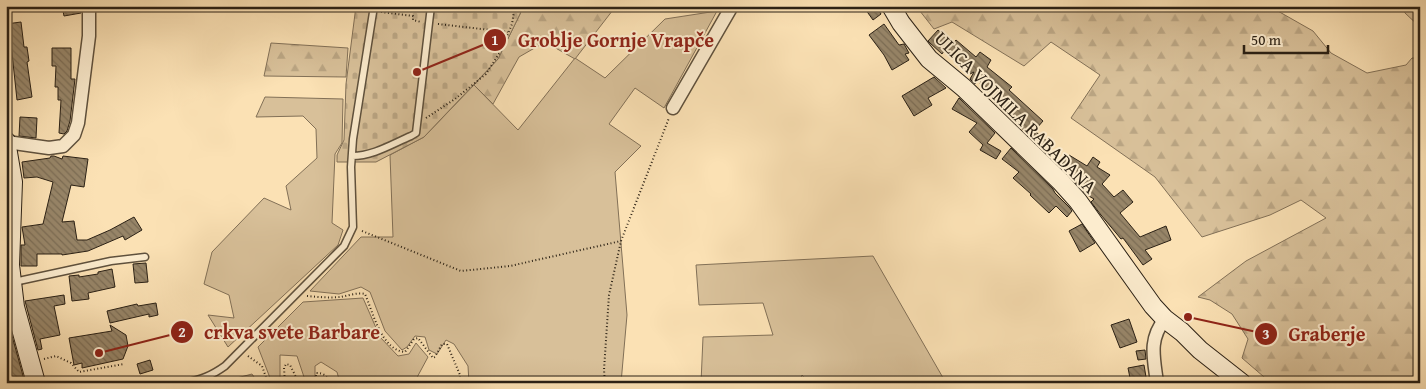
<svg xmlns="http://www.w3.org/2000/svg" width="1426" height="389" viewBox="0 0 1426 389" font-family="'Gentium Book Plus',serif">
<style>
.green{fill:#d8c099;stroke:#827057}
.forest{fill:url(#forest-firs);stroke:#827057}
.cemetery{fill:url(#cemetery-stones);stroke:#827057}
.building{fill:url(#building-back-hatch);stroke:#2b2115}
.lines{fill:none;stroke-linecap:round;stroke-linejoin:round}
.lane-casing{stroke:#5f513d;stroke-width:9}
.street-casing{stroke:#5f513d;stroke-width:15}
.secondary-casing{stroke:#2b2115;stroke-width:20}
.path{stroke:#2b2115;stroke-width:2;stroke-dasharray:1 2.5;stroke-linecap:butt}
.lane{stroke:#fcecce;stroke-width:6}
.street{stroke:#fcecce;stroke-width:12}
.secondary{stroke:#fcecce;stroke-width:18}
.labels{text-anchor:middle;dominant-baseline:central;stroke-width:4;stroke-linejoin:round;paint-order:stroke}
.street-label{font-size:19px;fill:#2b2115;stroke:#fcecce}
.leader{fill:none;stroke:#8f2418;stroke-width:2}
.callout-dot{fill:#8f2418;stroke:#fcecce;stroke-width:2}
.mark-label{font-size:15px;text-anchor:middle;font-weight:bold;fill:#fff}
.callout-label{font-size:20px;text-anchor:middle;font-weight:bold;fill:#8f2418;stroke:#fcecce;stroke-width:4;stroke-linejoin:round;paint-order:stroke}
</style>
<defs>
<pattern id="forest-firs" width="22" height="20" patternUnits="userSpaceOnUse" patternTransform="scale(1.25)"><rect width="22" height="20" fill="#d8c099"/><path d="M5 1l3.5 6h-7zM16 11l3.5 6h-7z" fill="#baa583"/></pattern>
<pattern id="cemetery-stones" width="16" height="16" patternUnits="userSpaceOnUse" patternTransform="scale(1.25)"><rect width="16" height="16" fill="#d8c099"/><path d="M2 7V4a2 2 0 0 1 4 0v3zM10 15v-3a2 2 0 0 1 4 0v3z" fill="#baa583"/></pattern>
<pattern id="building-back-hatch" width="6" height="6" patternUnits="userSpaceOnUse" patternTransform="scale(1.25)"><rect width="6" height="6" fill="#978568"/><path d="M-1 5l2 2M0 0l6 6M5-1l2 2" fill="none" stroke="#7b6c54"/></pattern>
</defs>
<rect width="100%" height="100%" fill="#fbe1b4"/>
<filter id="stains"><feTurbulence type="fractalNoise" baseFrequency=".004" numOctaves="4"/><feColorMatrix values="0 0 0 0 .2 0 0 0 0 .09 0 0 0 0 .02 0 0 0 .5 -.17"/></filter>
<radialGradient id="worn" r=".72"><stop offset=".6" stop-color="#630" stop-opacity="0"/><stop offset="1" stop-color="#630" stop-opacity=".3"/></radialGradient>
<path class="green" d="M717,11L664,108L635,88L609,124L641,146L615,172L627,315L621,383H469L468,366L454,344L446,340L437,354L429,350L425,337L415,336L407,347L402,350L385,331L370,292L361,287L339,294L310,291L361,237H393L390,155L424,137L474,85L518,130L575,58L605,78L665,19Z
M265,97L343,99L342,143L335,154L332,223L343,230L338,245L228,347L208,315L234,318L229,295L204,284L212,252L264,198L291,210L286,186L317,158L316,129L303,116L256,117Z
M873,256L946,383H809L802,375L799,383H701L703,337L773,335L763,303L699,305L696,265Z
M363,298L380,337L398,356L409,354L416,343L428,357L414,383H369L364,378L361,383H340L337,372L321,362L315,366V383H306L297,356L280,355V383H272L258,347L303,302Z
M252,374L258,383H218Z"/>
<path class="forest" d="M523,6H616L575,59L545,42L519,57L493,104L474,85L498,59L520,14Z
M916,6H1205L1208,8L1219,7L1232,12L1237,6H1243L1251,10L1263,6H1269L1313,31L1331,53L1367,73L1406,65L1412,58H1420V383H1271L1242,358L1248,339L1232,314L1210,300L1198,297L1246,261L1326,218L1301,200L1270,215L1202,237L1155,177L1071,118L1100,75L1051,42L1024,66L952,22L934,29Z
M1401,6H1420V27L1405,13Z
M271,43L348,48L346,77L264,76Z"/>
<path class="cemetery" d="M356,6H523L520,14L498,59L424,137L376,162H337V155L344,140L346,84Z"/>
<path class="building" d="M62,6H81V13L64,16Z
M863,6H876L881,14L873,20Z
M21,22L24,47H27L29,61L27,62L32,97L17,100L11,44L6,45V24Z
M884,24L899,45L904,44L909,53L905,54L909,60L892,70L884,55L869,35Z
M938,30L953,43L956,40L976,57L980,52L991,60L987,67L1012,87L1009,90L1043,121L1030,136L991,99L995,96L980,84L981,82L978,80L975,84L970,79L974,72L970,74L944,51L942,54L930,43L928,41Z
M52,48H71V79H75L70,121L67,131L64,134L59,133L61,100H58V87H55L56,66H52Z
M934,77L946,88L928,98L932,105L914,116L902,96Z
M959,98L995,133L987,143L1001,151L996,159L980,150L983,145L969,132L977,123L952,109Z
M20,117L37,118L36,138L19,136Z
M1036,132L1049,143L1043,150L1031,138Z
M1011,148L1053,189L1055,193L1070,208L1072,211L1067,217L1056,206L1049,213L1030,195L1031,194L1013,178L1019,172L1002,159Z
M1069,155L1087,166L1093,157L1100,162L1097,167L1110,175L1102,184L1114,197L1123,190L1133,202L1120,213L1140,237L1166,226L1171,240L1145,250L1152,259L1143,265L1123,238L1121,239L1101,215L1091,202L1094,199L1087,195L1060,166Z
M51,156H54L62,159L63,156L88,159L84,187L71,185L62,222L74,221L77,240H87L110,230L134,217L142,230L125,240L123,236L88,251L62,255V254H37V266H21V245H25L22,227L43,224L53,182L37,177L24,178L22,162L50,158Z
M1082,224L1095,243L1080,252L1069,231Z
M146,263L148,282L135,283L133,264Z
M112,269L115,287L88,293L89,299L72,301L69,276L79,275V277L98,274V272Z
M64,295L65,304L54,306L60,335L40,339L42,349L38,350L25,301Z
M156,303L158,315L149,317V314L110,323L107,311L137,304L138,306Z
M1129,319L1137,342L1120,348L1111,325Z
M9,325L25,383H6V326Z
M110,325L126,335L128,346L123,359L82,368V363L74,365L69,338L112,331Z
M1145,350L1146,359L1138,360L1136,351Z
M150,360L153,370L140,374L137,364Z
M1144,365L1147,383H1131L1128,368Z"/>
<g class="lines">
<g class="lane-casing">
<path id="lane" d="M352,156C373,156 392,144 411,136L416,133L431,6
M14,282L111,261L145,257
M185,383C202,379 211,376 225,366L337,253L344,246L353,227L351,167L353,139L374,6"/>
</g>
<g class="street-casing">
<path id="street" d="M673,108L732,6
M7,142L49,148L63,146L74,135L78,123L89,36V6
M1157,383C1154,358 1148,340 1165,319"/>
</g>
<g class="secondary-casing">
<path id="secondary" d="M891,6L901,23L929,59L964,88L1061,182L1078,201L1153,306L1165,319L1182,332L1200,350L1242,383
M6,141L13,182L10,265L15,307L36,383"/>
</g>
<path class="path" d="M381,12L413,16V20L421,22
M438,24L508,32
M426,118L455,99L486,74L502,49L512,24L515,6
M362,231L461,271L510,266L621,241
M307,296C318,297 329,298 340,297C348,296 357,292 365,294C373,312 381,350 405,352L414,339L418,338L433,358L435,357L442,344H447L460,375V383
M248,356L262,366L268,383
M44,359L56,356L71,363L79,372L124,364
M285,383L284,368L286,364L290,365L299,383
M316,383V373C324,373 327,376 330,383
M605,383L604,370L609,295L621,241L669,118"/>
<use href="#lane" class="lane"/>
<use href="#street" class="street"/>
<use href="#secondary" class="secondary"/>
</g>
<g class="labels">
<g class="street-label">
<text transform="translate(1016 112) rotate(45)">ULICA VOJMILA RABADANA</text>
</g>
</g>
<path class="leader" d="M417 72L495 40M99 353L182 332M1188 317L1266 334"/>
<g class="callout-dot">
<circle cx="417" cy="72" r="5"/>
<circle cx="99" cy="353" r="5"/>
<circle cx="1188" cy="317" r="5"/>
<circle cx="495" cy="40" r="12"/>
<circle cx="182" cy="332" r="12"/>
<circle cx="1266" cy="334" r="12"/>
</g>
<g class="mark-label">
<text x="495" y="45">1</text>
<text x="182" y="337">2</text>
<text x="1266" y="339">3</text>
</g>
<g class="callout-label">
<text x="616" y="47">Groblje Gornje Vrapče</text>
<text x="292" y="339">crkva svete Barbare</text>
<text x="1327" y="341">Graberje</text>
</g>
<rect width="1426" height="389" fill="none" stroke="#fbe1b4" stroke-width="25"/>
<rect x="8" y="8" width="1411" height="374" fill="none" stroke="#2b2115" stroke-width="2.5"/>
<rect x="12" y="12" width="1401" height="364" fill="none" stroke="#2b2115"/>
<path d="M1244 45v8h84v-8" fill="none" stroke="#2b2115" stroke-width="2.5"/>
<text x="1251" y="45" font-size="15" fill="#2b2115" stroke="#fcecce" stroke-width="4" paint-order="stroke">50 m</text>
<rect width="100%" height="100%" filter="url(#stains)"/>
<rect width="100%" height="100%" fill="url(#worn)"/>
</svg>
